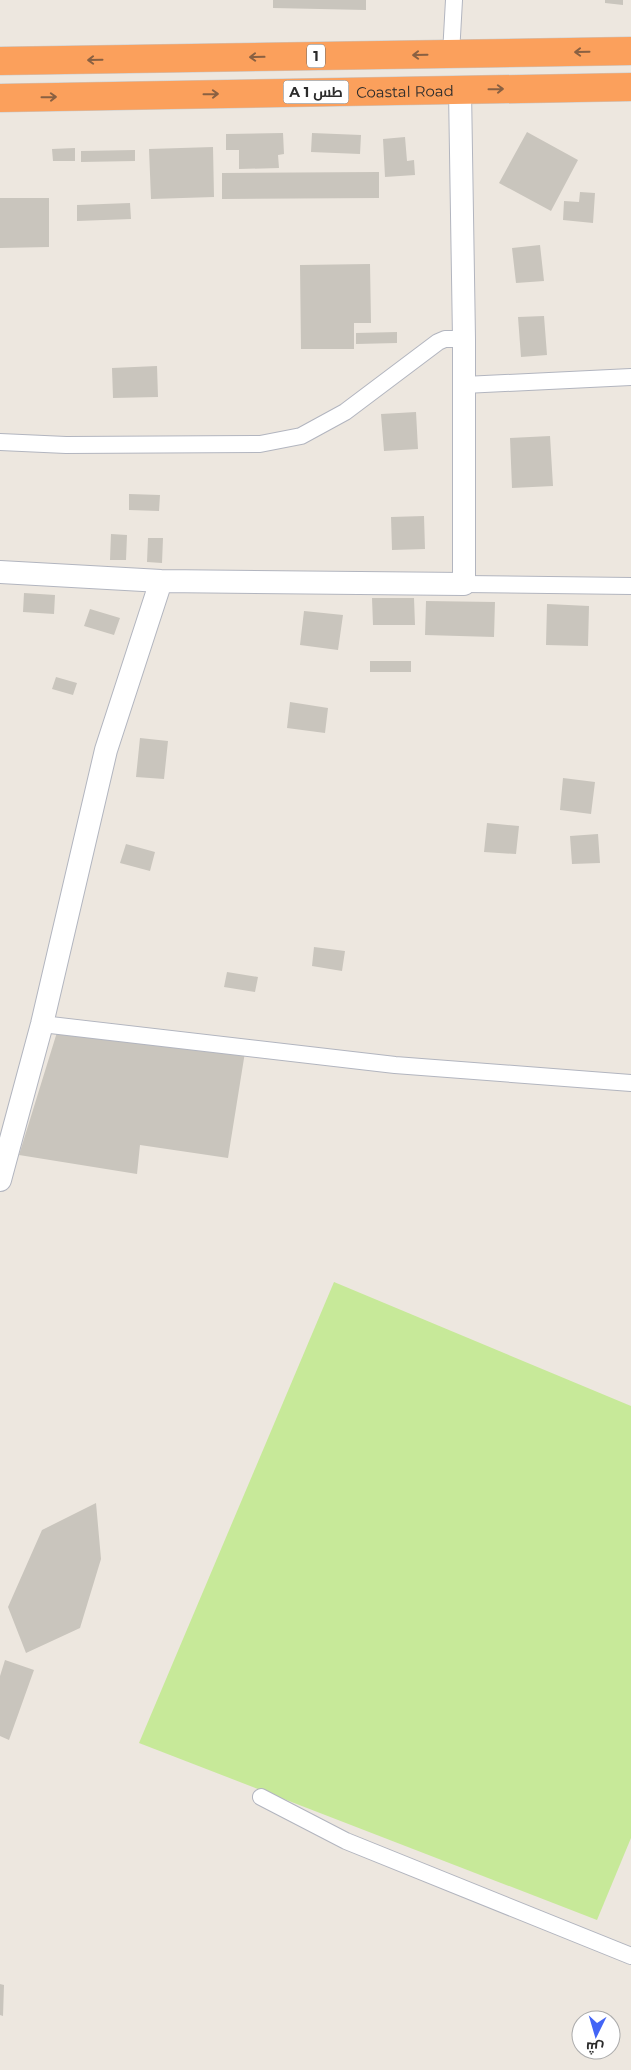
<svg xmlns="http://www.w3.org/2000/svg" width="631" height="2070" viewBox="0 0 631 2070" font-family="Montserrat,Cairo,sans-serif">
<style>
.pitch{fill:#c7e999}
.building{fill:#c9c5bd}
.lines{fill:none;stroke-linecap:round;stroke-linejoin:round}
.street-casing{stroke:#b2b5bf;stroke-width:18}
.secondary-casing{stroke:#b2b5bf;stroke-width:24}
.highway-casing{stroke:#c8c8c8;stroke-width:29}
.street{stroke:#fff;stroke-width:16}
.secondary{stroke:#fff;stroke-width:22}
.highway{stroke:#fba05c;stroke-width:28}
.oneway{stroke:#896042}
.labels{text-anchor:middle;dominant-baseline:central;stroke-width:5;stroke-linejoin:round;paint-order:stroke}
.shield{fill:#fff;stroke:#6b6b6b;stroke-width:1}
.shield-label{font-size:14px;font-weight:bold;fill:#2c2c2c}
.street-label{font-size:15px;fill:#2c2c2c;stroke:#fff}
</style>
<rect width="100%" height="100%" fill="#ede7df"/>
<path class="pitch" d="M334,1282L631,1406V1838L597,1920L139,1743Z"/>
<path class="building" d="M273,0H366V10L273,8Z
M605,0H623V5L605,3Z
M527,132L578,160L551,211L499,183Z
M283,133L284,154L278,155L279,168L239,169V150H226V134Z
M312,133L361,135L360,154L311,152Z
M405,137L407,161L414,160L415,175L385,177L383,139Z
M213,147L214,197L151,199L149,149Z
M75,148V161H53L52,149Z
M135,150V161L81,162V151Z
M379,172V198L222,199V173Z
M580,192L595,193L593,223L563,220L564,201L579,202Z
M0,198H49V247L0,248Z
M130,203L131,219L77,221V205Z
M540,245L544,281L516,283L512,248Z
M370,264L371,323H354V349H301L300,265Z
M544,316L547,355L521,357L518,317Z
M397,332V343L356,344V333Z
M157,366L158,397L113,398L112,368Z
M416,412L418,449L384,451L381,414Z
M550,436L553,486L512,488L510,438Z
M129,494L160,495L159,511L129,510Z
M424,516L425,549L392,550L391,517Z
M111,534L127,535L126,560H110Z
M148,538H163L162,563L147,562Z
M24,593L55,595L54,614L23,612Z
M372,598H414L415,625H373Z
M426,601L495,602L494,637L425,635Z
M547,604L589,606L588,646L546,645Z
M90,609L120,618L114,635L84,626Z
M304,611L343,615L338,650L300,645Z
M370,661H411V672H370Z
M56,677L77,683L73,695L52,689Z
M290,702L328,708L325,733L287,728Z
M140,738L168,741L164,779L136,777Z
M563,778L595,782L591,814L560,810Z
M487,823L519,826L516,854L484,852Z
M598,834L600,863L572,864L570,836Z
M126,844L155,852L150,871L120,863Z
M314,947L345,951L342,971L312,966Z
M227,972L258,977L255,992L224,987Z
M58,1029L245,1052L228,1158L140,1145L137,1174L19,1155Z
M96,1503L101,1559L80,1628L26,1653L8,1607L42,1530Z
M5,1660L34,1670L9,1740L0,1736V1676Z
M0,1984L4,1985L3,2016L0,2015Z"/>
<g class="lines">
<g class="street-casing">
<path id="street" d="M451,54L454,0
M464,385L631,377
M0,442L66,445L260,444L301,436L345,412L438,342L445,339H464
M464,584L631,586
M42,1024L395,1065L631,1083
M261,1797L346,1841L631,1956"/>
</g>
<g class="secondary-casing">
<path id="secondary" d="M0,572L161,581L464,584V339L460,90
M0,1180L42,1024L106,750L161,581"/>
</g>
<g class="highway-casing">
<g id="highway">
<path d="M0,61L631,51"/>
<path id="s1" d="M0,98L631,87"/>
</g>
</g>
<use href="#street" class="street"/>
<use href="#secondary" class="secondary"/>
<use href="#highway" class="highway"/>
</g>
<defs><path id="oneway-shaft" d="M-6 0H5M1.5-3L5.5 0L1.5 3" fill="none" stroke-width="1.6" stroke-linecap="round" stroke-linejoin="round" transform="scale(1.25)"/></defs>
<g class="oneway">
<use href="#oneway-shaft" transform="translate(582 52) rotate(179)"/>
<use href="#oneway-shaft" transform="translate(420 55) rotate(179)"/>
<use href="#oneway-shaft" transform="translate(257 57) rotate(179)"/>
<use href="#oneway-shaft" transform="translate(95 60) rotate(179)"/>
<use href="#oneway-shaft" transform="translate(496 89) rotate(-1)"/>
<use href="#oneway-shaft" transform="translate(211 94) rotate(-1)"/>
<use href="#oneway-shaft" transform="translate(49 97) rotate(-1)"/>
</g>
<g class="labels">
<g class="shield">
<rect x="307" y="44.5" width="18" height="23" rx="4"/>
<rect x="283.5" y="80.5" width="65" height="23" rx="4"/>
</g>
<g class="shield-label">
<text x="316" y="56">1</text>
<text x="316" y="92">A 1 طس</text>
</g>
<g class="street-label">
<text stroke="none"><textPath href="#s1" startOffset="405">Coastal Road</textPath></text>
</g>
</g>
<g transform="translate(596 2035) rotate(185)"><circle r="24" fill="#ffffff" stroke="#ababab"/>
<path d="M0-4L9 19L0 12L-9 19Z" fill="#4365f6"/>
<text y="-8" font-size="14" font-weight="bold" text-anchor="middle" fill="#2c2c2c">ش</text>
</g>
</svg>
